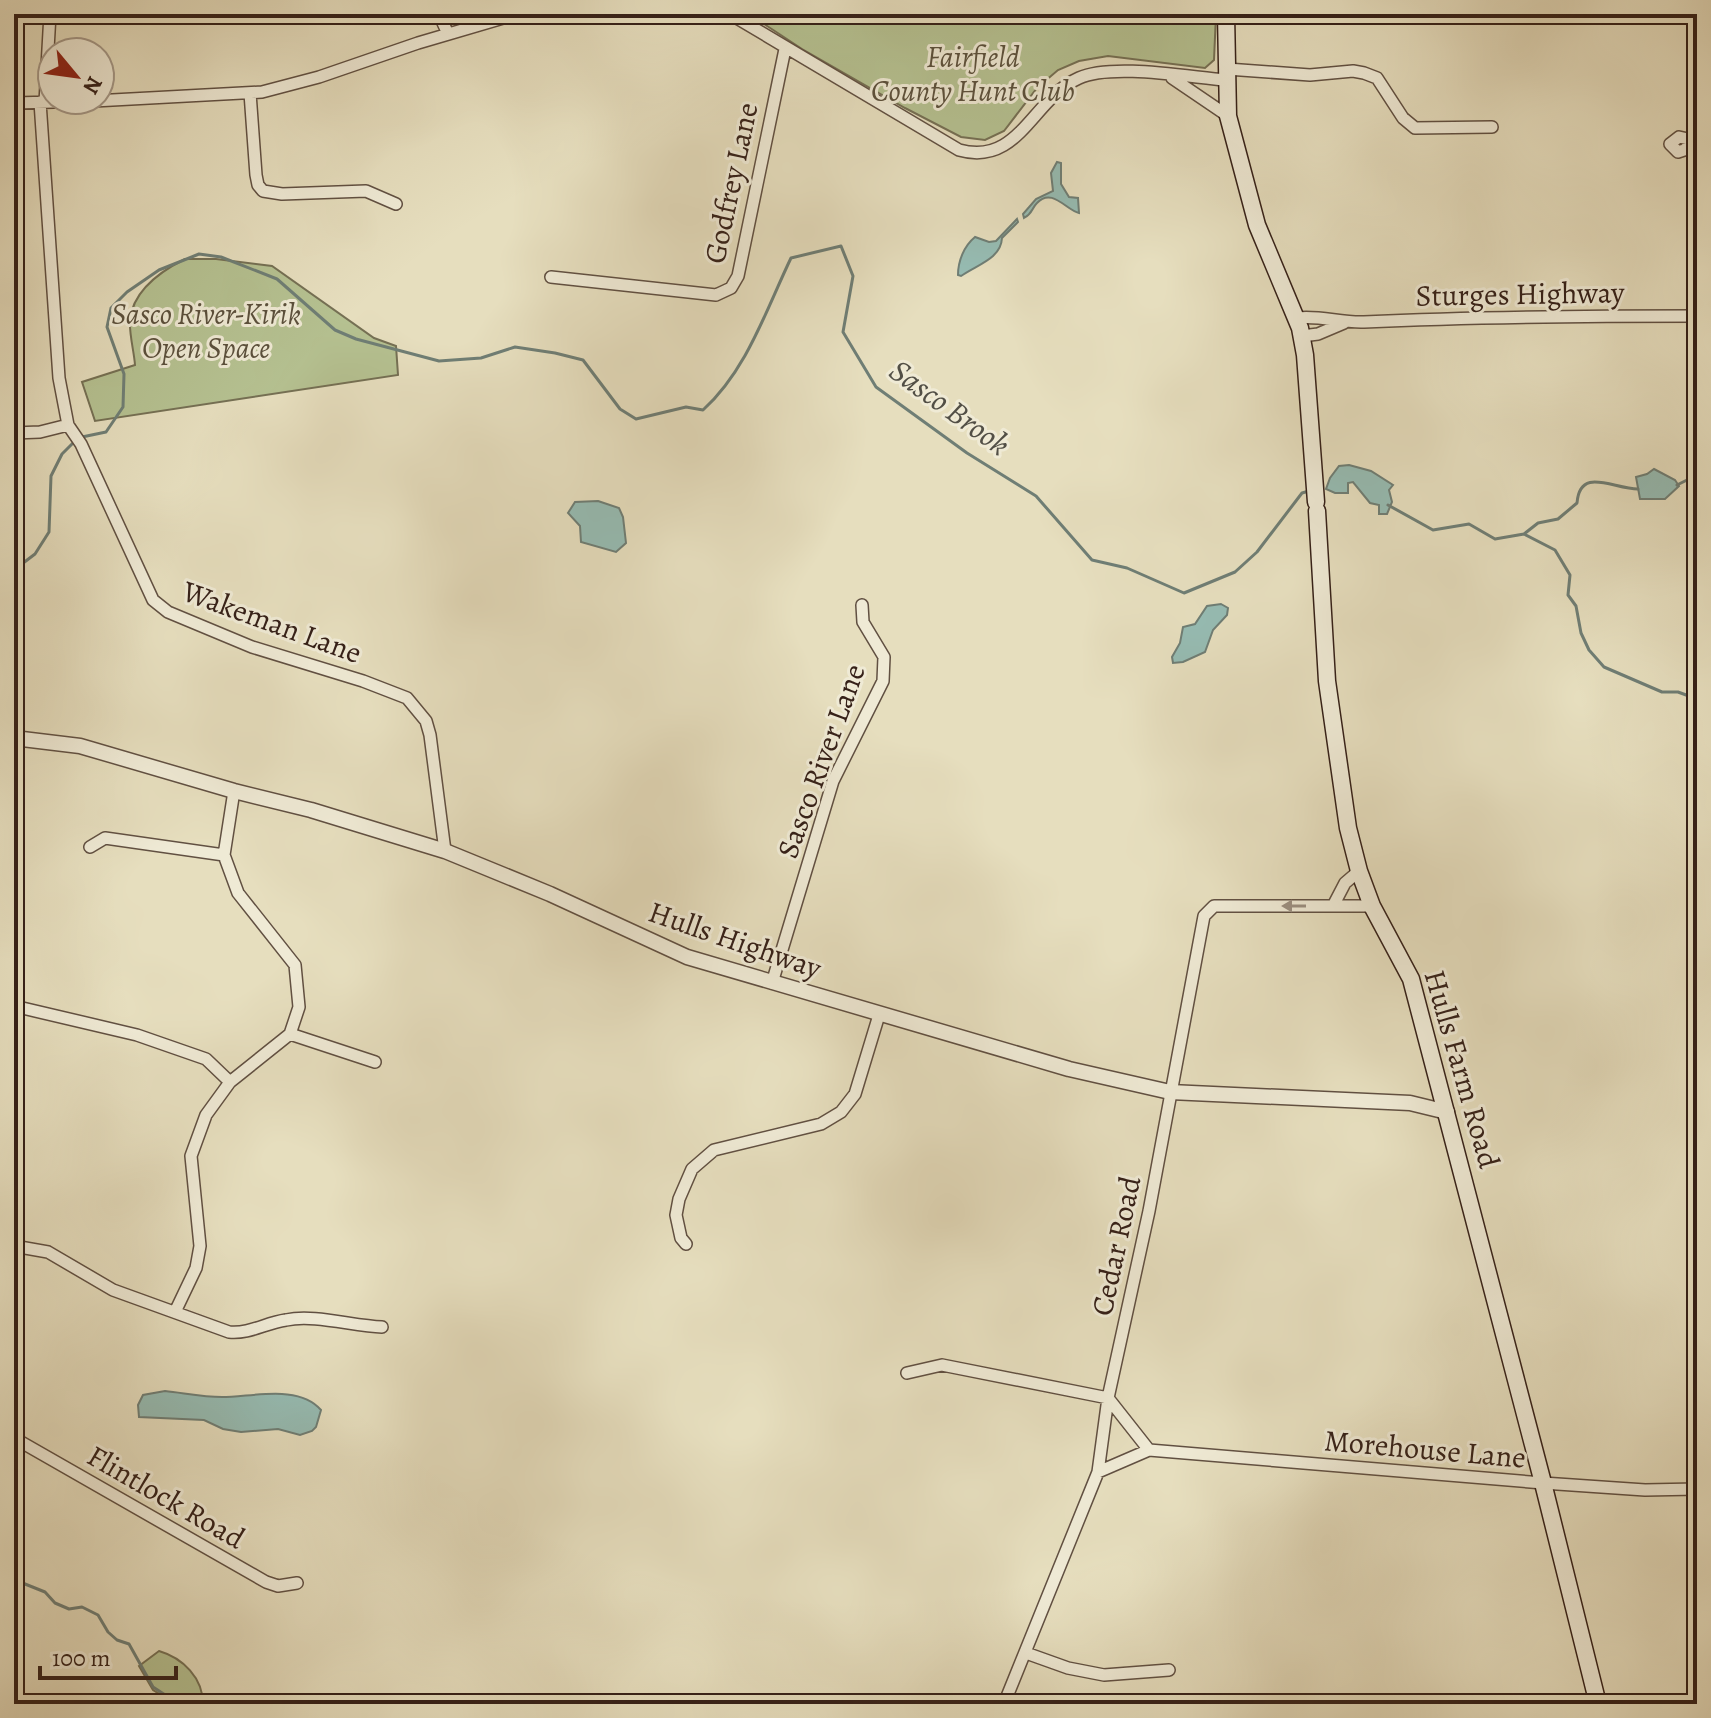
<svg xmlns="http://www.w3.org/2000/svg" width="1711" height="1718" viewBox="0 0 1711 1718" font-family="Alegreya,serif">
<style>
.green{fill:#b5c191;stroke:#757054;stroke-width:2}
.water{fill:#96bcb3;stroke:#6f7e75;stroke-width:2}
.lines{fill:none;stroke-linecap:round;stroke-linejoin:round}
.stream{stroke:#6f7e75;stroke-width:3}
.minor-casing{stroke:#615042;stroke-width:14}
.tertiary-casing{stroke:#615042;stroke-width:17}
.secondary-casing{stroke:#352018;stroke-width:19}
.minor{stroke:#efead5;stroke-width:11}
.tertiary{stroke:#efead5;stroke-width:14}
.secondary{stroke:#efead5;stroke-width:16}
.oneway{fill:#9b8f80}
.labels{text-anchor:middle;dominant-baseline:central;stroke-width:6;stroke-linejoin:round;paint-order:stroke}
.park-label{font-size:30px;font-style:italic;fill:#5b503c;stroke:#efead5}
.street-label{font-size:30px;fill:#352018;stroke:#efead5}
.water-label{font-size:32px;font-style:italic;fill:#524f46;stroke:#efead5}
</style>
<rect width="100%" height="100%" fill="#e6debe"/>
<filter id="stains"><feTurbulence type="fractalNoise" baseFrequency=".0025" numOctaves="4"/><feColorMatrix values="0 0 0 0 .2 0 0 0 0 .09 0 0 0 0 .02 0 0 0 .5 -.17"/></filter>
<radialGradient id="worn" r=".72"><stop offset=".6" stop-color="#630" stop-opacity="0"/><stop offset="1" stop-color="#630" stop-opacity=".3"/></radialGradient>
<path class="green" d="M749,14H1216L1214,60L1205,68L1108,56L1079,61L1058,70L1037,88L1004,131L985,140L961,137L905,108L802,49Z
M185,259H216L272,266L374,338L396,346L398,375L95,421L82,382L135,365C134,351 129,334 130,320C133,290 161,271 185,259Z
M159,1651C183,1658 203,1678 203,1704H176L153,1690L139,1666Z"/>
<path class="water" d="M1057,162L1061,163V184L1069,197L1078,198L1079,213C1066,210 1052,187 1037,203C1031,209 1033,213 1024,218L1023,214L1036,199L1053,191L1051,173Z
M1017,219L1018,222L1002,238C1001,259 976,265 961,276L958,275C958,261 964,246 975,237L989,242L996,241Z
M1349,465L1371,471L1393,485L1389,490L1392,502L1387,514H1379V505L1370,503L1353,482L1348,483V493H1335L1326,489L1330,478L1339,466Z
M1654,469L1675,480L1679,486L1665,499H1640L1636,477L1647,474Z
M598,501L619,508L623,517L626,543L616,552L581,542L580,526L568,513L575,502Z
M1221,604L1228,608L1227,615L1213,630L1205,652L1183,662L1173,663L1172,657L1180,643L1183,627L1195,624L1207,606Z
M165,1391C184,1393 203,1397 222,1397C252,1397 299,1384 321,1410L316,1427L312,1431L300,1435L278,1429L241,1432L223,1429L204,1420L139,1417L138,1405L143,1395Z"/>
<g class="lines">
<path class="stream" d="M82,437L106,432L123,407L124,374L107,327L111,308L127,292L159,270L199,254L221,257L277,279L335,330L356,339L439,361L481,358L515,347L555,353L583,360L620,409L636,419L686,407L703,410C747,370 766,310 791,258L841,246L853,276L843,332L876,387L967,453L1036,496L1092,560L1127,568L1184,593L1235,572L1257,552L1302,493L1309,491
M1677,485L1697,475
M1388,505L1433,530L1469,524L1495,539L1524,534L1538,523L1558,519L1577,503C1580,466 1613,489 1638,489
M1524,534L1555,550L1570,575L1568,595L1576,606L1581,633L1589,650L1604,667L1662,692H1678L1697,699
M14,570L35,554L49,532L51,476L62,454L75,441
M14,1573L25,1584L45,1592L55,1603L69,1609L82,1607L98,1615L108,1632L117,1640L129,1644L153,1687L179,1704
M259,1704H276
M316,1704H346"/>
<g class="minor-casing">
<path id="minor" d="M439,14L448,34
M730,14L959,150C1019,167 1032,99 1079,78C1112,63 1188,77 1226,80
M1227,69L1310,75L1353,71L1364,73L1377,78L1403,118L1415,128L1492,127
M1172,78L1228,116
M250,93L256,175L258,185L263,191L282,194L366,191L396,204
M40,102L59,378L68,425L81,444L153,600L168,612L252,647L363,681L407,698L426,721L430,735L445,851
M45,102L50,14
M14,103L94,101L262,92L319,77L418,43L517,14
M1693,142L1684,150L1678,152L1670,144L1679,137L1697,141
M551,277L716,295L731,288L738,276L785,49
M1297,318C1319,315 1341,323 1364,322C1475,317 1586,316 1697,316
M1302,336L1318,334L1344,323
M14,433L40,432L68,425
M90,847L105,838L224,855
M1333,906L1345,883L1359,871
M772,983L833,781L883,681L884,657L863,622L862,605
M14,1006L137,1035L206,1059L230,1082
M290,1034L375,1062
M686,1244L681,1238L676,1215L679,1199L692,1169L714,1150L821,1124L841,1112L855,1094L879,1015
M14,1246L48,1252L113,1290L229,1332C250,1334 265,1323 286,1320C314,1314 353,1326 382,1327
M175,1312L196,1268L200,1246L191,1156L206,1115L230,1082L290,1034L299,1007L295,965L238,893L224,855L234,791
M907,1373L942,1365L1108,1398L1149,1450
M14,1438L266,1582L278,1586L297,1583
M1098,1472L1149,1450L1543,1483L1645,1490L1697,1489
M1026,1653L1068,1668L1104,1675L1169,1670
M1004,1704L1098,1472L1108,1398L1149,1211L1204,916L1214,906H1372"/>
</g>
<g class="tertiary-casing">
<path id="tertiary" d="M14,738L80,746L234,791L311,810L445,851L550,894L687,957L1069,1069L1170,1092L1410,1103L1447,1112"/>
</g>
<g class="secondary-casing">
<path id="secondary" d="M1226,14L1228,116L1257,225L1300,328L1305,355L1316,502
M1317,511L1327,681L1348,828L1359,871L1372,906L1411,979L1543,1483L1598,1704"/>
</g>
<use href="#minor" class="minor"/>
<use href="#tertiary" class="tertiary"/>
<use href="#secondary" class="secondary"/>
</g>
<defs><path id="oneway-solid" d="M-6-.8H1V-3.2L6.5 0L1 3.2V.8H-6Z" transform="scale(2)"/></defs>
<use class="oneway" href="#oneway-solid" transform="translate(1294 906) rotate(-180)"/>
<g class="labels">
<g class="park-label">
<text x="973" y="57">Fairfield<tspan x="973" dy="34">County Hunt Club</tspan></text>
<text x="206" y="314">Sasco River-Kirik<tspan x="206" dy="34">Open Space</tspan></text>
</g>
<g class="street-label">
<text transform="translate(731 183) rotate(-78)">Godfrey Lane</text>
<text transform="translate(1520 294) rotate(-1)">Sturges Highway</text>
<text transform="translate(272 622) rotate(20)">Wakeman Lane</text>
<text transform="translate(821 761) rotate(-70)">Sasco River Lane</text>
<text transform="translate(735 940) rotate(19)">Hulls Highway</text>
<text transform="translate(1462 1069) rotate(74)">Hulls Farm Road</text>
<text transform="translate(1116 1246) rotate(-78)">Cedar Road</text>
<text transform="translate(1425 1449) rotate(5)">Morehouse Lane</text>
<text transform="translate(166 1497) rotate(30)">Flintlock Road</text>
</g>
<g class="water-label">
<text transform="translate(950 407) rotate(36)">Sasco Brook</text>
</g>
</g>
<rect width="1711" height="1718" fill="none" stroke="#e6debe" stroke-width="48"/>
<rect x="16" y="16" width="1679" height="1686" fill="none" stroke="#352018" stroke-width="4"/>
<rect x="24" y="24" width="1663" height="1670" fill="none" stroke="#352018" stroke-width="2"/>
<g transform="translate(76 76) rotate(119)"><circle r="38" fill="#efead5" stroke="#a59989" stroke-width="2"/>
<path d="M0-6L14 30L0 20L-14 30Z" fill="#8f2418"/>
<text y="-12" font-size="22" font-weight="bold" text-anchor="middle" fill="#352018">N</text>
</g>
<path d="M40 1666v12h136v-12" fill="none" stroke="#352018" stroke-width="4"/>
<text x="52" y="1666" font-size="24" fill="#352018" stroke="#efead5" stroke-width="6" paint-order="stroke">100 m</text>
<rect width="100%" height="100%" filter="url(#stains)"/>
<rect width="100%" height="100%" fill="url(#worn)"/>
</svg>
